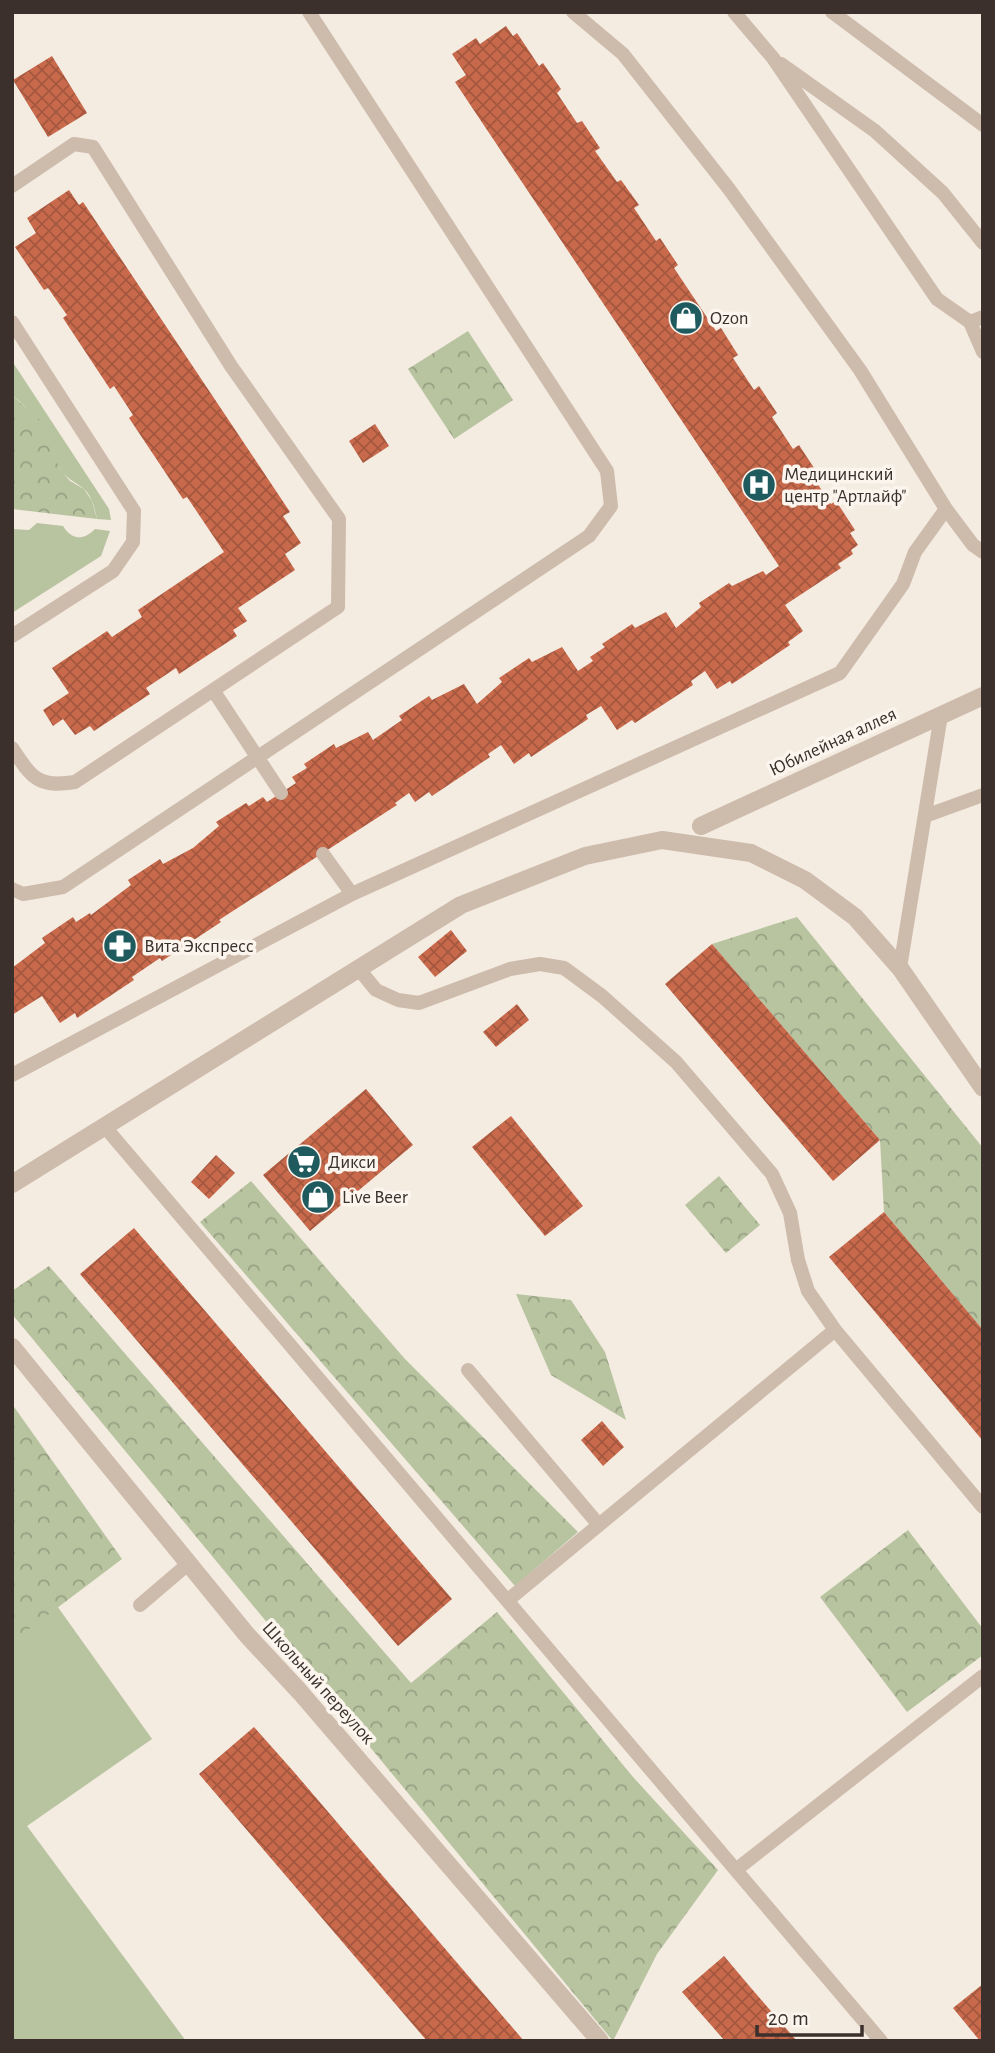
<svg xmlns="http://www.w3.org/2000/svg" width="995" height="2053" viewBox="0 0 995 2053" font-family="'Alegreya Sans',sans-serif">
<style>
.grass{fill:#b8c4a0}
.forest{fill:url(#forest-crowns)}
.building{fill:url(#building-cross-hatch)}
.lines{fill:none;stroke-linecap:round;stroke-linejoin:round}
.lane{stroke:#cdbbac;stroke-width:14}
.street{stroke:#cdbbac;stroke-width:18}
.labels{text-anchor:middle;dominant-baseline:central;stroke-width:7;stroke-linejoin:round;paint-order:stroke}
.poi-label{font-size:19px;fill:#3b302b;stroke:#fbf5ee;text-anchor:start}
.street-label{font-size:19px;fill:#3b302b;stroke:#fbf5ee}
</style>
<defs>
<pattern id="forest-crowns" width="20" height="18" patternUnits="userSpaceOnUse" patternTransform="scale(1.75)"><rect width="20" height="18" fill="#b8c4a0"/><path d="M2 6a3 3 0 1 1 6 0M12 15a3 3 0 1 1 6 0" fill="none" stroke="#97a083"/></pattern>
<pattern id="building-cross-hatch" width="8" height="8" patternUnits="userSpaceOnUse" patternTransform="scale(1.75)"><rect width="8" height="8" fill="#c8694b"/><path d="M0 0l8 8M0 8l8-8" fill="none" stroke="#a4573f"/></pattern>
</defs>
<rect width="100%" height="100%" fill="#f4ebe1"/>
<path class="grass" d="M12,361L109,509L111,520L97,519C95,509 92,496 84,489C75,481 66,479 59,468C41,437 43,419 12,395Z
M37,523L63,526C72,540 83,541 95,529L110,531L101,556L12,613V529L29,530Z
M55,1603L152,1739L27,1826L186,2041H12V1632Z"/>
<path class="forest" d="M468,331L513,400L454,439L408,369Z
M12,395L42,422L59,468L70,481L84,489L92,501L97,519L12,509Z
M797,917L983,1148V1330L884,1212L880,1140L712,944Z
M719,1176L760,1225L726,1253L685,1205Z
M251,1181L405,1359L578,1532L515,1586L200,1222Z
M49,1266L411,1683L497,1612L633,1777L718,1870L657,1954L613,2041L12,1314V1291Z
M516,1294L571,1300L605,1352L626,1420L551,1375Z
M12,1404L122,1559L12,1642Z
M908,1530L983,1629V1655L907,1712L820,1597Z"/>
<path class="building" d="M506,26L513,36L517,33L539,66L543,63L561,89L557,93L577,123L582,121L600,148L595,151L617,182L621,180L639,205L634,208L656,241L660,238L678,265L674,268L716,331L721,328L738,355L733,358L754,390L759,386L777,413L772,417L793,449L799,445L818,474L813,477L831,504L836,501L855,530L850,533L858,545L851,550L853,554L838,564L841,568L785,605L803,631L788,642L790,645L732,684L730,681L717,689L705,671L691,681L693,685L635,723L632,720L617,730L601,706L586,715L588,719L531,757L529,753L514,764L501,745L488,754L490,757L432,796L429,792L415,802L409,793L395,803L397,805L219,920L221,922L162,961L160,958L132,977L134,980L77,1018L75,1013L60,1023L42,996L12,1015V968L45,943L42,938L73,917L76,922L90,913L91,915L131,885L128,880L160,859L163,864L193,848L219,826L216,822L246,803L249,806L263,797L267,802L296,783L292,777L307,768L304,764L334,744L336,748L368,732L373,740L402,720L399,716L429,696L432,700L464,684L477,704L502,682L499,678L529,658L532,662L562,647L578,671L593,661L590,657L605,647L602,644L632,624L635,628L666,612L676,628L701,607L699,603L729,583L732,586L763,571L766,575L779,566L455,82L466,75L452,54L476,38L480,44Z
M52,56L87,113L48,137L13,80Z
M69,190L79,205L83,202L290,512L283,516L301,543L285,554L295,570L238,608L247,621L233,630L237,636L179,674L176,668L146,688L150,694L94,731L90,726L75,735L63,719L53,726L43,710L69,693L52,668L107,631L112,637L142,617L138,610L224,552L187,497L183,499L129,418L133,415L114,386L110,389L63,318L67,315L48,288L44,290L15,247L36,233L27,218Z
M375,424L389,446L363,463L349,441Z
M451,930L467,951L435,977L418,957Z
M712,944L880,1140L833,1181L665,984Z
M517,1004L529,1020L496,1047L483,1032Z
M366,1089L413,1145L310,1231L263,1175Z
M511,1116L583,1206L545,1236L472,1147Z
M216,1155L235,1173L209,1199L191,1182Z
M884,1212L983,1330V1441L829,1257Z
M134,1228L452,1599L398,1646L80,1274Z
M602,1421L624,1447L603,1466L581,1440Z
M254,1727L294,1772L524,2041H427L199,1774Z
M724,1956L751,1988L797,2041H725L682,1992Z
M983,1984V2041H980L953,2008Z"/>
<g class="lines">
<path class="lane" d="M734,12L773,58L937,299L970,322
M832,12L983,125
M781,64L875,131L943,193L983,243
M12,186L74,144L93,147L231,366L339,519L338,607L75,782C38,788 32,778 12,748
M983,317L970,322L983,352
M12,322L134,511L133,542L113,571L12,636
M946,509L973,545L983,552
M213,690L281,793
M925,816L983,795
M323,854L352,894
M12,889L23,894L63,887L589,536L611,506L607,471L309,12
M358,968L376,990L398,1000L419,1003L510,969L540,964L564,968L602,996L676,1062L772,1174L790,1213L798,1260L808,1291L835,1330L983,1507
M900,968L941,715
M12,1075L352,894L840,673L903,584L915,552L946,509L860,370L729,189L623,54L573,12
M105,1127L881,2041
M468,1370L599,1525
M508,1600L835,1330
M140,1605L188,1564
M737,1869L983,1676"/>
<path class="street" d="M701,826L983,696
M12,1184L461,905L585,856L662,840L751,853L805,880L855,917L900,968L983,1088
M12,1347L247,1635L300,1692L600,2041"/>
</g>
<defs>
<g id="shop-disc" transform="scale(1.75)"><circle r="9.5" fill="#1f5a5e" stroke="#fbf5ee"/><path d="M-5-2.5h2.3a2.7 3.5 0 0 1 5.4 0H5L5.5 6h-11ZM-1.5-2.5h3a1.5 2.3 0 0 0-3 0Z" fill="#fff"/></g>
<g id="hospital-disc" transform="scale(1.75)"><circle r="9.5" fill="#1f5a5e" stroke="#fbf5ee"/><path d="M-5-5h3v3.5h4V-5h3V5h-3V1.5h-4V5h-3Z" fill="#fff"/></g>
<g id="pharmacy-disc" transform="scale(1.75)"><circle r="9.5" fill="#1f5a5e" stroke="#fbf5ee"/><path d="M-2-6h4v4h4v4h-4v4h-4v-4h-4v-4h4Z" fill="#fff"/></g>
<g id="supermarket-disc" transform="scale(1.75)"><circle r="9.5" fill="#1f5a5e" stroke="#fbf5ee"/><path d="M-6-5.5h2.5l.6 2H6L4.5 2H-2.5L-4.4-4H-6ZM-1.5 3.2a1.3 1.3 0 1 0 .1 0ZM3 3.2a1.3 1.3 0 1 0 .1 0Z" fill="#fff"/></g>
</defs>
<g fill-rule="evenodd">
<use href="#shop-disc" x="686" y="318"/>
<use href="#hospital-disc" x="759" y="485"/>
<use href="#pharmacy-disc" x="120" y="946"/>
<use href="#supermarket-disc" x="304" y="1162"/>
<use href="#shop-disc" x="318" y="1197"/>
</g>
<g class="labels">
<g class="poi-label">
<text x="710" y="318">Ozon</text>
<text x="784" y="474">Медицинский<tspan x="784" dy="22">центр "Артлайф"</tspan></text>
<text x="144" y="946">Вита Экспресс</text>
<text x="328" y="1162">Дикси</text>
<text x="342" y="1197">Live Beer</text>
</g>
<g class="street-label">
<text transform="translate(833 742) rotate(-25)">Юбилейная аллея</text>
<text transform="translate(318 1683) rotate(48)">Школьный переулок</text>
</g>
</g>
<rect width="995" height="2053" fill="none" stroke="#3b302b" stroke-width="28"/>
<path d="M757 2025v10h105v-10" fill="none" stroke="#3b302b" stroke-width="3.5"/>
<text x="768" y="2025" font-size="21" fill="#3b302b" stroke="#fbf5ee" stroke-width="5" paint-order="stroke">20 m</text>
</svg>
